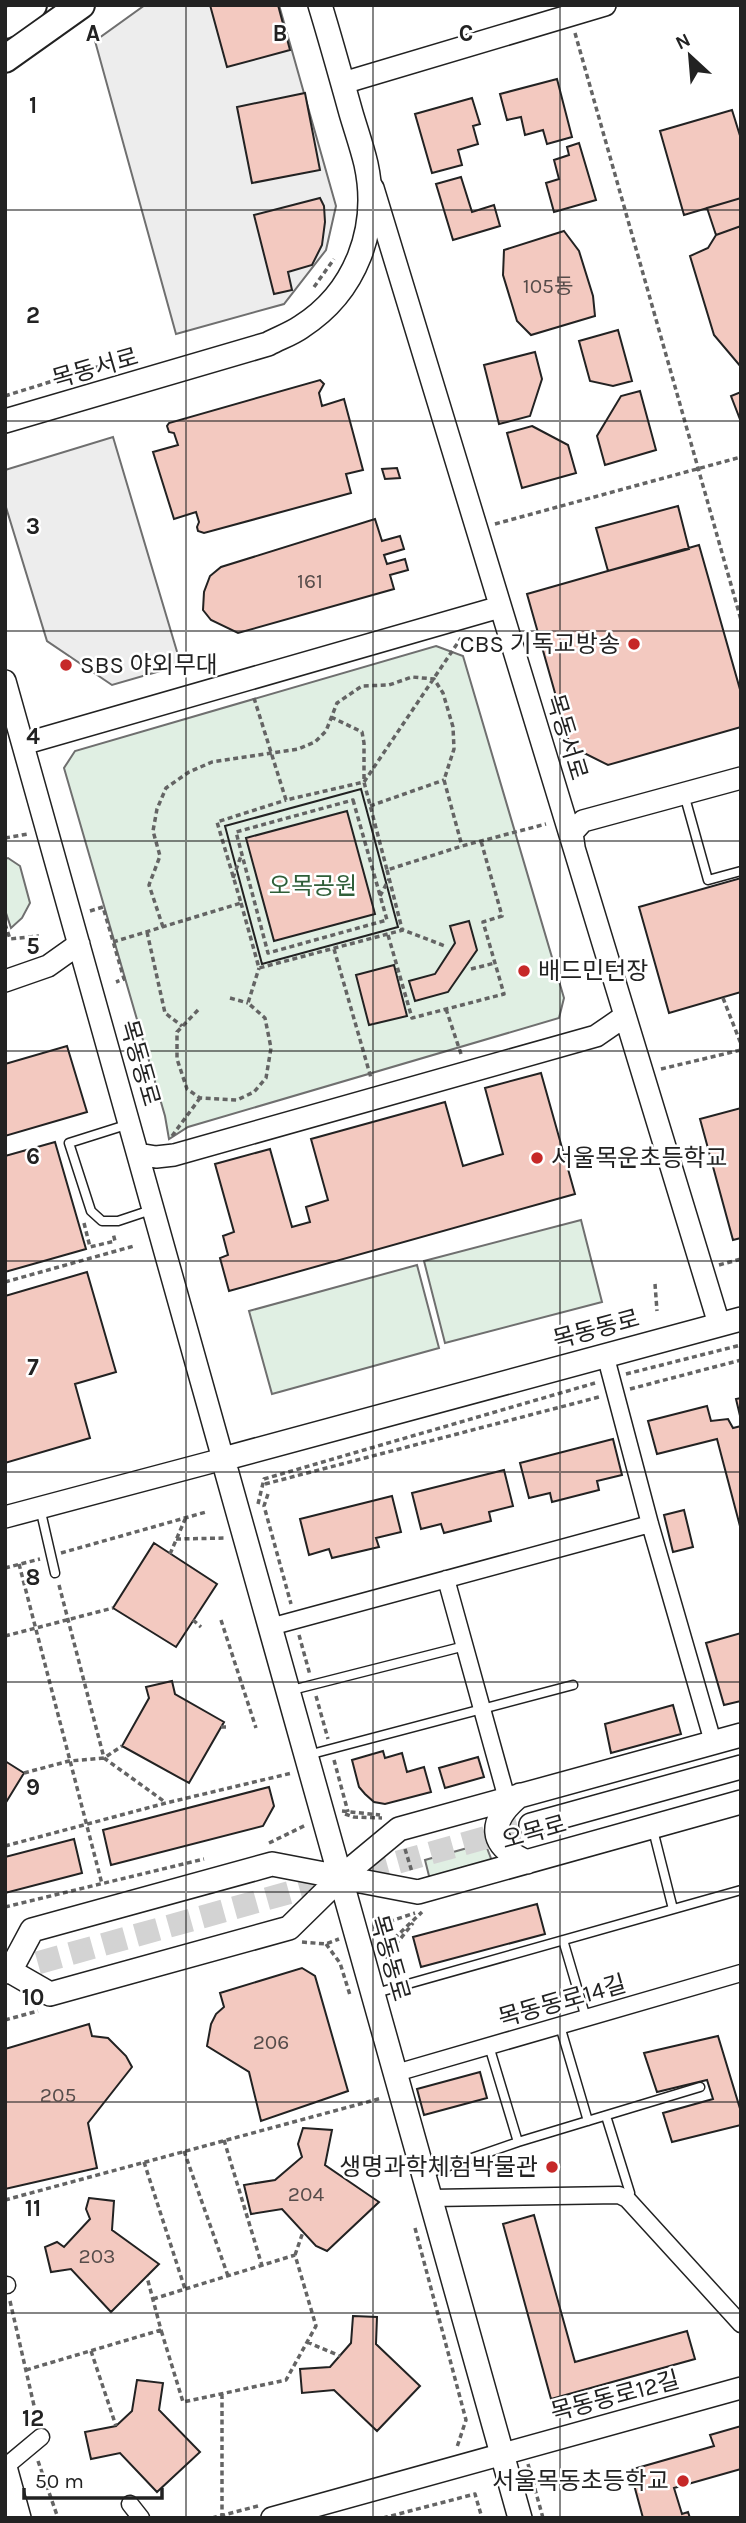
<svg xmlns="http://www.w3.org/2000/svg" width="746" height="2523" viewBox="0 0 746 2523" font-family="Karla,'Noto Sans KR',sans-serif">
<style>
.green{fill:#e0efe3;stroke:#6f6f6f;stroke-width:2}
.parking{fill:#ededed;stroke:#6f6f6f;stroke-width:2}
.building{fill:#f3c9c0;stroke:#222;stroke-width:2;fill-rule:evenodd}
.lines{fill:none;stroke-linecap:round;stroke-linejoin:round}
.secondary-tunnel{stroke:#d3d3d3;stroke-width:23;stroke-dasharray:23 11;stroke-linecap:butt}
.service-casing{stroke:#222;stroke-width:11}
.minor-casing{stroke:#222;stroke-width:19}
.tertiary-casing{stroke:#222;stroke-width:24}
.secondary-casing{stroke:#222;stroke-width:26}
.primary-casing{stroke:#222;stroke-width:30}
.path{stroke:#646464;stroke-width:3.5;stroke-dasharray:5 3.5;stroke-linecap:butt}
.service{stroke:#fff;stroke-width:8}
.minor{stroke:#fff;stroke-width:16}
.tertiary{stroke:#fff;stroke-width:21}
.secondary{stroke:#fff;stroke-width:23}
.primary{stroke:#fff;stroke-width:26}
.grid{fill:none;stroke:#222;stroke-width:2;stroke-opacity:0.55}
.poi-dot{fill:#c62828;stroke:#fff;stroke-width:2.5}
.labels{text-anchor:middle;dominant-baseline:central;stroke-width:5;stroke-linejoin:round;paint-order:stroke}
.number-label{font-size:21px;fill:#564c4a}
.street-label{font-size:24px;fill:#222;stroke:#fff}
.poi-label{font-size:24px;fill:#222;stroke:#fff;text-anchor:end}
.park-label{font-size:24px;fill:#2f5e38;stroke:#fff}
.grid-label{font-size:23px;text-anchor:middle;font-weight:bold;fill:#222;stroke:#fff;stroke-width:5;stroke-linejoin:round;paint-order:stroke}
</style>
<rect width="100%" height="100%" fill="#fff"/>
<path class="green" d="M436,646L463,656L564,998L559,1018L188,1127L169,1139L165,1116L64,768L75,751Z
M8,858L20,866L30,903L22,918L11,928L5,910V859Z
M581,1220L602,1302L445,1343L424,1261Z
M417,1265L439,1348L272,1394L249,1311Z
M485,1843L492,1861L431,1884L425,1860Z"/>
<path class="parking" d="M145,5H279L336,206L326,250L284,304L176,334L95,41Z
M113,437L181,665L112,685L47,641L5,504V470Z"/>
<path class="building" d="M210,5H278L290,50L227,67Z
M557,79L572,137L547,144L543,130L525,135L521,117L507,120L500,94Z
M305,93L320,170L252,183L237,107Z
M472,98L480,124L473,126L478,144L458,150L462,165L432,173L415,114Z
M732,110L741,139V198L684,215L660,131Z
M579,143L596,200L554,212L546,183L559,179L554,160L569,155L567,147Z
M461,177L472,212L494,205L500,226L453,240L436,184Z
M320,198L324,206L325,222L322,245L312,265L288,272L292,290L274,294L254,215Z
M741,198V226L716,235L707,208Z
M741,226V367L714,335L690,256L708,248L716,235Z
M564,231L579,251L593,296L595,316L531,335L517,321L503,275L504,250Z
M618,330L632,381L613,386L590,381L579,341Z
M535,352L542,379L530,416L499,424L484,365Z
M320,380L324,384L319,393L322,406L344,399L363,470L346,474L351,493L204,533L198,531L197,527L199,522L196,512L174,519L153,452L178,445L174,433L169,432L167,426L169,423Z
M640,391L656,450L605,465L597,436L621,396Z
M741,392V422L731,396Z
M532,426L568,445L576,473L522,488L507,433Z
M397,468L400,478L385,479L382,469Z
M678,506L689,549L608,571L596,528Z
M375,519L382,541L400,536L404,549L384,555L387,564L405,559L408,570L390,575L394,589L238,633L211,620L203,610L204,592L210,576L221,567Z
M699,545L741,693V727L608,765L570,746L527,594Z
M361,789L398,927L262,964L225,826ZM347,811L375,914L274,941L246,838Z
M361,789L398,927L262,964L225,826Z
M741,878V992L669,1013L639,907Z
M469,921L477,950L448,992L415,1001L409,981L435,974L455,943L450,926Z
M394,965L407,1016L369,1025L356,975Z
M67,1046L87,1112L5,1136V1064Z
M541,1073L575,1194L229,1291L220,1258L228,1255L223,1236L234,1232L215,1164L270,1149L292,1227L310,1222L306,1207L328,1200L311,1139L445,1102L463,1166L503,1154L485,1088Z
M741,1108V1238L733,1240L700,1119Z
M55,1142L86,1249L5,1272V1156Z
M87,1272L116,1372L75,1384L90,1438L5,1463V1296Z
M741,1398V1420L736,1399Z
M707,1406L711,1421L728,1419L733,1428L741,1426V1530L717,1439L657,1454L648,1421Z
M613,1439L622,1475L597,1481L599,1490L552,1502L550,1493L529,1498L520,1463Z
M504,1470L513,1506L489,1512L491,1521L444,1533L441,1524L421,1529L412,1493Z
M392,1496L401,1532L376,1538L379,1547L332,1558L329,1549L309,1555L300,1519Z
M684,1510L693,1547L673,1552L664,1515Z
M154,1543L217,1584L176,1647L113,1608Z
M741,1633V1701L724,1705L706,1643Z
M172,1681L175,1694L224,1722L189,1783L122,1746L149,1698L146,1687Z
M673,1705L681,1734L611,1753L605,1724Z
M383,1751L385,1758L402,1753L407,1772L424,1767L431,1792L385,1804L374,1802L365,1794L359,1787L352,1760Z
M478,1757L484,1777L445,1788L439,1768Z
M5,1761L24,1773L5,1804Z
M269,1787L274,1806L263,1826L111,1865L103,1830Z
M74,1839L82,1873L5,1893V1857Z
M537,1904L545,1934L421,1967L413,1937Z
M302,1968L315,1976L348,2091L261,2121L249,2072L207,2046L211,2024L216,2014L224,2007L220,1993Z
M89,2024L92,2036L108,2038L126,2056L132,2067L88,2123L97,2168L5,2189V2049Z
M718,2036L741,2112V2125L672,2142L663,2113L713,2099L707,2080L657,2092L644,2053Z
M480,2072L487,2098L424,2115L417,2089Z
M303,2128L332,2130L325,2165L379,2202L327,2251L316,2246L282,2209L251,2214L244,2185L275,2180L302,2157L298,2144Z
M89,2198L114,2201L112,2230L159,2264L111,2312L71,2269L51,2272L45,2247L57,2242L64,2247L90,2219L86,2209Z
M534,2215L575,2362L687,2331L695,2359L551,2399L503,2224Z
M353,2316L377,2317L376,2344L420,2386L377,2431L334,2390L302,2393L300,2369L330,2367L351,2343Z
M137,2380L163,2383L159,2410L200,2452L157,2492L120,2453L91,2459L85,2432L116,2426L132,2411Z
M741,2426V2469L674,2488L682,2514L688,2512L690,2518H643L630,2470L714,2446L710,2435Z"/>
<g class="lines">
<path class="secondary-tunnel" d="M5,1972L531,1825"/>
<g class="service-casing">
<path id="service" d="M684,794L708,880L741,871
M126,1125L69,1143L91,1211L102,1221H118L151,1210
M40,1508L55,1573
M292,1690L465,1646
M308,1755L573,1685
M653,1830L673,1909
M563,1940L586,2018
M376,1993L741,1890
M560,2026L588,2121
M489,2046L518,2142
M606,2116L630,2193L627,2199
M426,2174L518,2142L700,2087"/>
</g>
<g class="minor-casing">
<path id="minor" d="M605,1354L650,1524L713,1742
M446,1579L507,1799
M270,1627L650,1524
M396,2073L741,1973
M431,2198L619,2195L627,2199L741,2324
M5,2285H7
M5,2467L41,2437
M130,2504L141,2518"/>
</g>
<g class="tertiary-casing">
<path id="tertiary" d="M343,83L605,5
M373,188L719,1324
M5,681L223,1459L5,1517
M23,744L500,607
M574,847L572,833L583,821L741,778
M5,981L48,966L79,944
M138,1154L156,1157L174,1155L596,1036L625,1016
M272,2518L741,2388"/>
</g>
<g class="secondary-casing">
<path id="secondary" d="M5,421L268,344C279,338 291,334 301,327C356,292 380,228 366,164C362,147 356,130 351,113C341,77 331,41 320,5
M520,1795C488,1821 488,1845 527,1862
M531,1825L741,1767
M10,1971L32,1930L272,1864L418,1892L741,1802
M5,1972L10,1971L50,1994L289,1928L340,1878L399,1829L741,1735
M5,2467L19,2518
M520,2518L223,1459L741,1319"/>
</g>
<g class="primary-casing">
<path id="primary" d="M5,25L33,5
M5,59L81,5"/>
</g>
<path class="path" d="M575,33L741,620
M314,287L334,259
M5,396L110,363L121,365
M495,524L741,457
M254,698L286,800L364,782L461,638
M331,717L362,732L364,743V782L387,870L462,846L546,824
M353,800L387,920L268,953L236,832Z
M370,806L444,780
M5,838L28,834
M387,870L402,929
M233,878L241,856
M380,896L389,879
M241,903L259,968L403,930L445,946
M90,911L103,907L124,979L116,982
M5,924L10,939L39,936
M163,927L149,885L160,856L153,831L157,809L166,788L189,772L212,762L298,749L315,742L326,731L337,703L362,686L389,685L412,677L434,679L443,693L453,727L454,749L444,780L462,846
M147,932L165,1013L182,1026
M388,935L412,1018L504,994L483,922L502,916L481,841
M113,942L241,903L217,822L286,800
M334,949L371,1078
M471,969L495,963
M230,998L248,1003
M723,998L741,1044
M446,1009L461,1054
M198,1010L177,1032V1059L187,1089L200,1098L237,1100L254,1092L266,1078L271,1048L265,1018L248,1003L259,968
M661,1069L741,1050
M172,1136L200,1098
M84,1223L90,1247L115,1241L113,1233
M719,1265L741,1259
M5,1282L134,1246
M655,1284L657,1311
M626,1374L741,1345
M630,1389L741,1360
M265,1484L599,1397
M268,1494L264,1506L291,1604
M258,1504L264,1479L595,1383
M176,1539L227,1538
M61,1553L206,1512
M170,1554L186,1517
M19,1564L102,1884
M5,1568L40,1559
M59,1585L104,1758L165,1802
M193,1620L201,1627
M221,1620L256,1728
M299,1635L310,1675
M5,1636L113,1608
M316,1696L328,1739
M221,1727H228
M334,1760L348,1812
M24,1773L69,1761L104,1758L122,1746
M342,1811L380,1815
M345,1814L354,1817L382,1818
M269,1843L306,1825
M5,1846L166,1803L292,1773
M405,1849L412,1872
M5,1907L204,1859
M373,1927L415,1913
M302,1942L326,1944L339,1939
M326,1944L340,1963L350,1995
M382,1950L422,1912
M385,1958L413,1923
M5,2020L38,2011
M224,2140L263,2269
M184,2151L228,2276
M144,2162L185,2289
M5,2200L382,2098
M415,2228L466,2420L457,2447
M295,2255L303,2232
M153,2299L295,2255L316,2326L286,2380L183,2402L161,2330
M10,2301L38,2423
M307,2342L340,2356
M91,2351L116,2426
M26,2370L161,2330L147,2277
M222,2394V2518
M38,2461L58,2518
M528,2464L543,2518
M212,2518L258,2506
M383,2518L475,2494L482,2518"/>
<use href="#service" class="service"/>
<use href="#minor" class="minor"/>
<use href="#tertiary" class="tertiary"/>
<use href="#secondary" class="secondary"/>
<use href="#primary" class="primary"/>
</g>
<path class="grid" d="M186,5V2518M373,5V2518M560,5V2518M5,210H741M5,421H741M5,631H741M5,841H741M5,1051H741M5,1261H741M5,1472H741M5,1682H741M5,1892H741M5,2102H741M5,2313H741"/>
<g class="poi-dot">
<circle cx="634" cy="644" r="7"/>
<circle cx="66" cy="665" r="7"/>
<circle cx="524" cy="971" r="7"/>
<circle cx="537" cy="1158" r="7"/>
<circle cx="552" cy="2167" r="7"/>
<circle cx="683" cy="2481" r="7"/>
</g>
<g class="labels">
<g class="number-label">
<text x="548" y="286">105동</text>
<text x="310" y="581">161</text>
<text x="271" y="2042">206</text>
<text x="58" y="2095">205</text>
<text x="306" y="2194">204</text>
<text x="97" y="2256">203</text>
</g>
<g class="street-label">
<text transform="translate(95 368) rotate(-16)">목동서로</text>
<text transform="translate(567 737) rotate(73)">목동서로</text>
<text transform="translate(140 1063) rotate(74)">목동동로</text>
<text transform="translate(596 1329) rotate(-15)">목동동로</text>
<text transform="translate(534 1832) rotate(-16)">오목로</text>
<text transform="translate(390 1958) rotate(74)">목동동로</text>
<text transform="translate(562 2001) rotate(-16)">목동동로14길</text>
<text transform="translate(615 2396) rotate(-15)">목동동로12길</text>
</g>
<g class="poi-label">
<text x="620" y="644">CBS 기독교방송</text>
<text x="80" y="665" text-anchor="start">SBS 야외무대</text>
<text x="538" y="971" text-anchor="start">배드민턴장</text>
<text x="551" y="1158" text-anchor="start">서울목운초등학교</text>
<text x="538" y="2167">생명과학체험박물관</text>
<text x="669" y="2481">서울목동초등학교</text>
</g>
<g class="park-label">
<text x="313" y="886">오목공원</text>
</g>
</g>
<g class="grid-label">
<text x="93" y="41">A</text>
<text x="280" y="41">B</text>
<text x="466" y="41">C</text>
<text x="33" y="113">1</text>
<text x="33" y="323">2</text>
<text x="33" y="534">3</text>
<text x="33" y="744">4</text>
<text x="33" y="954">5</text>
<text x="33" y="1164">6</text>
<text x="33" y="1375">7</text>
<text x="33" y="1585">8</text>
<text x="33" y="1795">9</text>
<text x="33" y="2005">10</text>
<text x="33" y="2216">11</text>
<text x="33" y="2426">12</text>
</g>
<rect width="746" height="2523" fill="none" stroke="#222222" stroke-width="14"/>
<g transform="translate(690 56) rotate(334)" stroke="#ffffff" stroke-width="5" paint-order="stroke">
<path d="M0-5L12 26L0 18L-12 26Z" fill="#222222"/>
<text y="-10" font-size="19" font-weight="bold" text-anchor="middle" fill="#222222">N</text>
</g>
<path d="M24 2488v10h138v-10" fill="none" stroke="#222222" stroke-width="3.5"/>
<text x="35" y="2488" font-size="21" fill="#222222" stroke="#ffffff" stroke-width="5" paint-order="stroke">50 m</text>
</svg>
